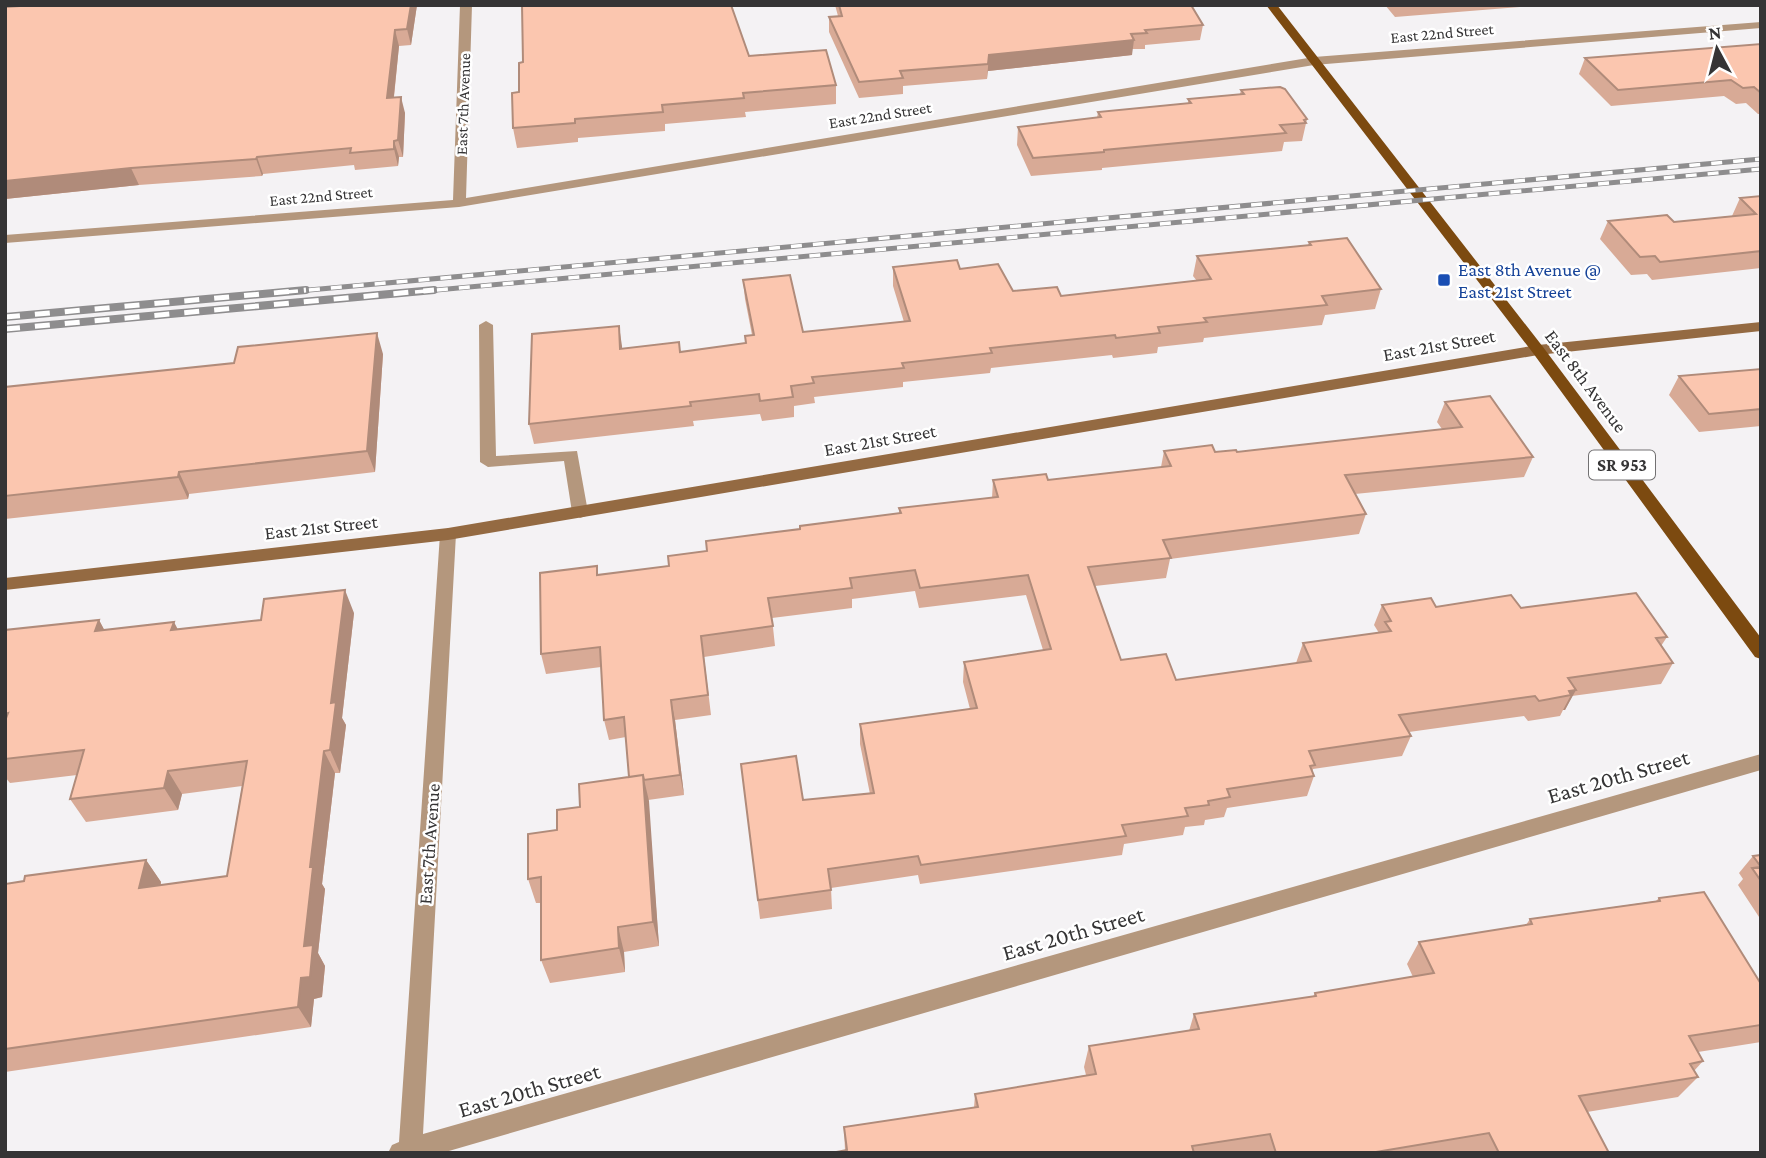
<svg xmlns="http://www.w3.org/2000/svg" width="1766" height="1158" viewBox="0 0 1766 1158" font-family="'Crimson Pro',serif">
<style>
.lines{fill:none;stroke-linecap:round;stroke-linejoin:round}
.lane{fill:#b4977d;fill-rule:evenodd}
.street{fill:#b4977d;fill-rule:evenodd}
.secondary{fill:#946a42;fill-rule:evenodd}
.primary{fill:#7c4a10;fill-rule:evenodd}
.rail-far1-casing{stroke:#8e8d8e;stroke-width:5}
.rail-casing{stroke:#8e8d8e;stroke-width:8}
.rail-far1{stroke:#fff;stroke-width:3.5;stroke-dasharray:11;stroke-linecap:butt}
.rail{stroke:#fff;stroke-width:5;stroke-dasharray:15;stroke-linecap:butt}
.wall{fill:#d8aa96}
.shaded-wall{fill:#b08b7a}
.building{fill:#fbc6af;stroke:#b08b7a;stroke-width:2}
.transit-dot{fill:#1a4fb4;stroke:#fff;stroke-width:2.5}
.labels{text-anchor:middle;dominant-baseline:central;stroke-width:5;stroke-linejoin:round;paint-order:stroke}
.far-street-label{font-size:16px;fill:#353435;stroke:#fff}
.shield{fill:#fff;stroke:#727172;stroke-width:2}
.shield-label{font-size:18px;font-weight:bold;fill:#353435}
.transit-label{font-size:19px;fill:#164399;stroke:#fff;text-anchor:start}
.street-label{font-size:19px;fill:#353435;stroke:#fff}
.near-street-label{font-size:23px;fill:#353435;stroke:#fff}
</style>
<rect width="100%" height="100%" fill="#f4f2f4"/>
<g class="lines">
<path class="lane" d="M486,321L493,325L496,456L577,451L588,512L586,516L580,518L572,512L564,461L488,467L480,462L479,325Z"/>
<path class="street" d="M460,5H472L466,198L1314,57L1761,22V28L1314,65L459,207L5,243V235L453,200Z
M448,528L456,534L423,1134L1761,754V770L442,1153H388L392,1145L399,1142L440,534Z"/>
<path class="secondary" d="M1761,322V331L1538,355L448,540L5,590V578L448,528L1538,345Z"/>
<path class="primary" d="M1266,5H1277L1543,347L1761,638V659L1755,657L1533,353Z"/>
<g class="rail-far1-casing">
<path id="rail-far1" d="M287,292L1761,159
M415,292L1761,169"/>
</g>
<g class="rail-casing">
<path id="rail" d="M5,317L306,290
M5,329L434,290"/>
</g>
<use href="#rail-far1" class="rail-far1"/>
<use href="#rail" class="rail"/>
</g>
<path class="wall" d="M5,5H417L411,45L399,46L394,97L405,113L403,157H399L398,166L355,170L354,165L263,174L262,176L139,185L5,199Z
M835,5H1191L1203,25L1200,40L1145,45V49H1132V55L988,71L987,79L903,86V94L859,98L829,32V17L838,16Z
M1385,5H1545L1395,17Z
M1761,44V114H1758L1746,103L1736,104L1724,96L1611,106L1579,74L1585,58Z
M749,56L836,85V104L745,112L746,117L665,124V131L578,138V142L517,148L513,128Z
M1241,90L1307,119L1302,141L1284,142L1282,151L1102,168V170L1031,176L1017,145L1018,127L1097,118L1098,112L1188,103V99L1240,94Z
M1761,196V268L1652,280L1647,274L1631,275L1600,239L1608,221L1674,222L1732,216L1740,198Z
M1309,242L1381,289L1375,309L1325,315L1322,325L1204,338L1203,342L1158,347L1157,353L1113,358L1112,355L991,368L990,373L903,382V387L814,397L815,403L794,406V417L762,421L760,414L693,421L694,426L534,444L529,424L622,348L680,352L746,343L745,336L752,335L745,299L743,280L803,332L904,322L893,286V267L960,269L1013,291L1061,296L1197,281L1193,276L1197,256L1308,245Z
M383,354L375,472L189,494L188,499L5,519V387Z
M1761,369V426L1699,432L1669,395L1679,376Z
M1445,402L1533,457L1524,477L1355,494L1366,514L1359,534L1170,559L1166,578L1095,586L1121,660L1176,680L1296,663L1303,643L1379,633L1374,625L1382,605L1521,608L1667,637L1661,646L1673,663L1661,684L1572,696L1565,710H1563L1560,716L1528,721L1524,716L1409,732L1411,736L1402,756L1313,769L1312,772L1314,776L1307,796L1227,808L1224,817L1205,820L1204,825L1185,827L1183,835L1124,844L1122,855L920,884L918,875L831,888L832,909L760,919L741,764L803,800L870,794L860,744V724L970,709L963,682L964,662L1043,650L1026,595L919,608L915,591L852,599V608L772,618L775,646L704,657L711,715L675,720L684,795L648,800L659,946L624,952L625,972L550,983L541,960V903H536L528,879L557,830L580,807L629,777L626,737L609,740L604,720L601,667L546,674L541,654L597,566L598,575L669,566L707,551L899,514V508L992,498L993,480H1048L1161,467L1164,451L1237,452L1442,429L1437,422Z
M354,613L342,718L346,725L340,773H335L322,884L325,889L318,953L325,966L322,997L314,999L311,1027L5,1072V884L146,860L161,882V885L227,876L242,786L182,794L178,810L86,822L70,799L77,775L10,783L5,777V630L99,620L104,630L178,629Z
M1761,855V920L1738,885L1743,879L1739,873L1753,856Z
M1659,898L1761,984V1042L1698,1052L1703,1061L1694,1071L1698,1077L1678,1097L1587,1112L1609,1153H831L845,1151L844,1127L974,1108L975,1094L1086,1075L1084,1067L1089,1046L1189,1031L1194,1014L1313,997L1315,993L1413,977L1407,964L1419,942L1526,925L1530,919L1656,901Z"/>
<path class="shaded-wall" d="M411,5H417L411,45L407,29Z
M395,30L399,46L392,114L387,98Z
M1134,40L1132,55L988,71L987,79L989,55Z
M401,97L405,113L403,157L398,140Z
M394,141L399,157L398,166L394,149Z
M257,157L263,174L262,176L256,159Z
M131,168L139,185L5,199V181Z
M619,326L622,346L623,368L620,349Z
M377,333L383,354L375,472L367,451Z
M179,472L189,494L188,499L178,477Z
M345,590L354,613L342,718L346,725L340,773L330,750L331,703Z
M99,620L112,644L95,631Z
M174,622L186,645L171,630Z
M1576,690L1565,710H1563L1571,695L1569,691Z
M671,700L675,720L684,795L680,775Z
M324,751L335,773L322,884L325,889L318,953L325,966L322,997L314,999L311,1027L298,1007L310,867Z
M168,771L182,794L178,810L164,788Z
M643,775L649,801L659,946L653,922Z
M146,860L161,882L155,910L139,888Z
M618,927L624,952L625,972L619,948Z"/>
<path class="building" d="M35,5H411L407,29L395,30L387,98L401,97L398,140L394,141V149L350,153L351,148L257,157L256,159L131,168L5,181V7Z
M522,5H731L749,56L826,50L836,85L743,93L744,98L662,105L663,112L575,119V123L513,128L512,93L519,92V63L523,62Z
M839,5H1191L1203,25L1145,30L1147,33L1131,34L1134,40L989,55L988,64L900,71L903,78L859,82L829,17L842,16Z
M1761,44V93L1754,87L1743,88L1731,80L1618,90L1585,58Z
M1280,87L1285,89L1307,119L1304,120L1306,123L1280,125L1286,133L1104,150V152L1033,158L1018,127L1101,117L1098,112L1191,103L1188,99L1244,94L1241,90Z
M1761,196V251L1660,262L1655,256L1640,257L1608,221L1667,215L1674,222L1756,214L1740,198Z
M1347,238L1381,289L1322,296L1327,305L1204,318L1207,322L1158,327L1160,333L1116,338L1115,335L990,348L992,353L902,363L904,368L812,377L814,383L791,386L793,397L760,401L759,394L690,402L691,406L529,424L532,334L619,326L620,349L679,342L680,352L746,343L745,336L754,335L743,280L790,275L803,332L910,321L893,267L957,260L960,269L998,264L1013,291L1057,287L1061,296L1211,279L1197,256L1311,245L1309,242Z
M377,333L367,451L179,472L178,477L5,496V387L234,363L238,347Z
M1761,369V409L1709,414L1679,376Z
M1490,396L1533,457L1345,475L1366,514L1163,540L1171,558L1088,567L1121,660L1166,654L1176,680L1311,661L1303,643L1391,631L1385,622L1391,621L1382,605L1431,598L1436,607L1511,595L1521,608L1636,593L1667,637L1656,638L1673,663L1568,678L1576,690L1569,691L1571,695L1539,701L1535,696L1399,715L1411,736L1309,751L1315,765L1310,766L1314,776L1227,789L1230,797L1208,801L1209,805L1185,808L1188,816L1122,825L1126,836L921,865L918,856L828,869L831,890L758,900L741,764L796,756L803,800L874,793L860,724L977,708L964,662L1051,649L1028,575L920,588L915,570L850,578L852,588L768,598L773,626L701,636L708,695L671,700L680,775L644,780L643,775L629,777L624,717L604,720L600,647L541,654L540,573L597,566V575L669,566L668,556L707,551L706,541L800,529V526L901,513L899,508L998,497L993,480L1046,474L1048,480L1171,466L1164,451L1212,445L1215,452L1236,450L1237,452L1462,427L1445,402Z
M345,590L331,703L336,702L330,750L324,751L310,867H313L304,946L313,945L310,977L301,978L298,1007L5,1049V884L24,881L25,876L146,860L139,888L227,876L247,761L168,771L164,788L70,799L84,750L5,759V721L8,713L5,714V630L99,620L95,631L174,622L171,630L261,620L264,599Z
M643,775L653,922L618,927L619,948L541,960V877L528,879V834L557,830V810L580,807L579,784Z
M1761,855V881L1752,868L1761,867L1753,856Z
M1704,892L1761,984V1025L1689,1036L1703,1061L1690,1064L1698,1077L1579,1096L1609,1153H1499L1489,1133L1370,1153H1276L1270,1134L1192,1146L1194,1153H831L847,1150L844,1127L978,1107L975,1094L1096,1074L1089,1046L1199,1029L1194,1014L1316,996L1315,993L1434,973L1419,942L1532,924L1530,919L1660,901L1659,898Z"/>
<rect class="transit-dot" x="1437" y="273" width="14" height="14" rx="3.5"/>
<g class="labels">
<g class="far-street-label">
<text transform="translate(1442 33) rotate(-5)">East 22nd Street</text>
<text transform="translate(463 104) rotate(-88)">East 7th Avenue</text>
<text transform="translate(880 115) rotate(-9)">East 22nd Street</text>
<text transform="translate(321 196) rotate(-5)">East 22nd Street</text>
</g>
<rect class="shield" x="1589" y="450.5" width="66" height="29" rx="5"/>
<g class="shield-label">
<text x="1622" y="465">SR 953</text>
</g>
<g class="transit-label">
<text x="1458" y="269">East 8th Avenue @<tspan x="1458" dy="22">East 21st Street</tspan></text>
</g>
<g class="street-label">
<text transform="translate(1439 345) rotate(-10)">East 21st Street</text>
<text transform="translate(1586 381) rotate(53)">East 8th Avenue</text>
<text transform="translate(880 440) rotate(-10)">East 21st Street</text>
<text transform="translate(321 527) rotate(-6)">East 21st Street</text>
<text transform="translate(429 844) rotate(-86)">East 7th Avenue</text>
</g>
<g class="near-street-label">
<text transform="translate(1618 776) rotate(-16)">East 20th Street</text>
<text transform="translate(1073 933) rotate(-16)">East 20th Street</text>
<text transform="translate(529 1090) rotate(-16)">East 20th Street</text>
</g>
</g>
<rect width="1766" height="1158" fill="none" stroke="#353435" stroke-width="14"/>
<g transform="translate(1717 49) rotate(353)" stroke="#ffffff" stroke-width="5" paint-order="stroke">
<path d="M0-5L12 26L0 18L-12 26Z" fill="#353435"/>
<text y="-10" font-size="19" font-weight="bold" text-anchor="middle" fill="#353435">N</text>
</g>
</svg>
